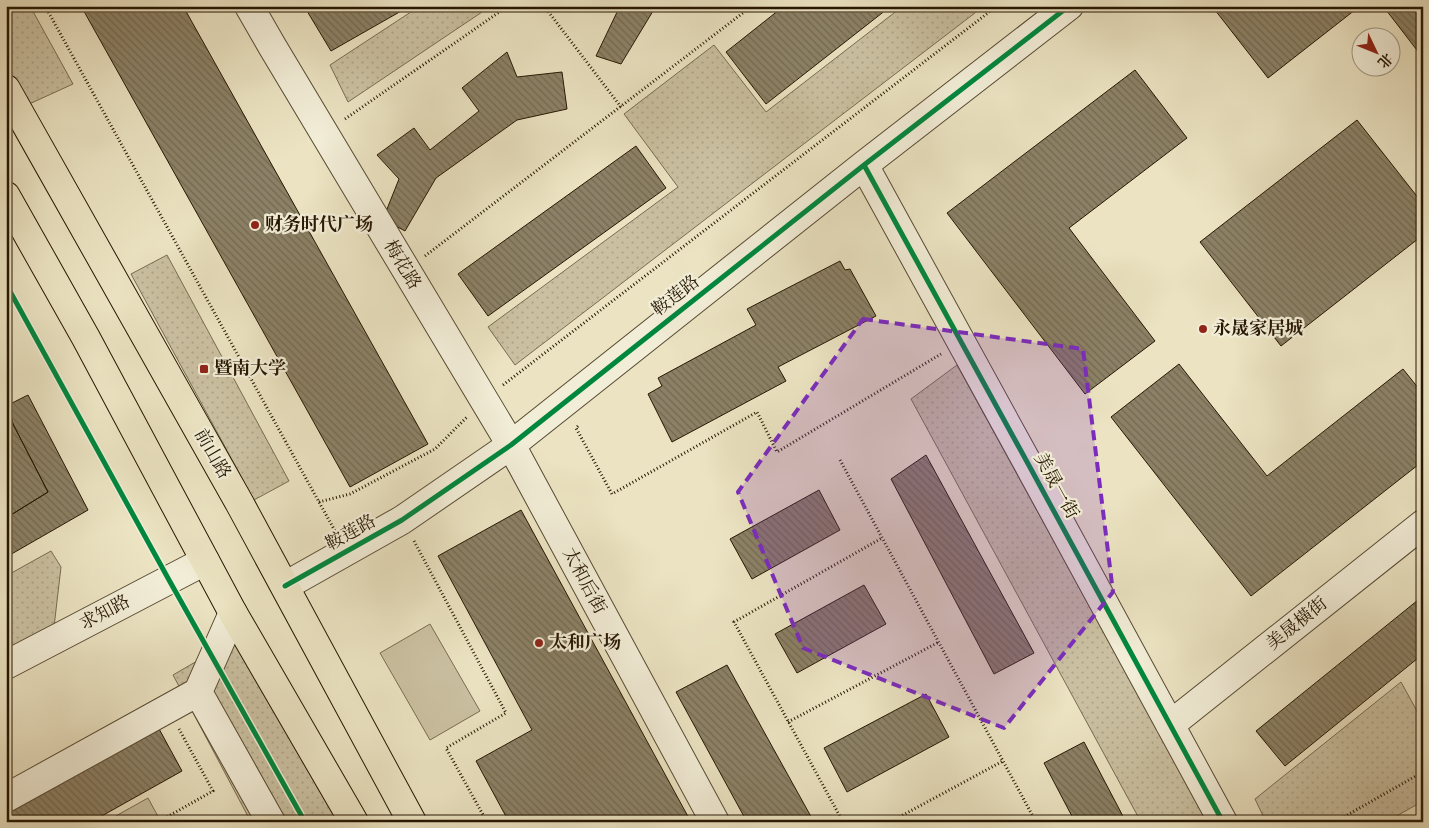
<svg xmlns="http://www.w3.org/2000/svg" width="1429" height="828" viewBox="0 0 1429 828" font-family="'Old Standard TT','Noto Serif SC',serif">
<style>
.grass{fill:url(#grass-dots);stroke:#786c52}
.pitch{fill:#cac0a1;stroke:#786c52}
.building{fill:url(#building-back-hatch);stroke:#261702}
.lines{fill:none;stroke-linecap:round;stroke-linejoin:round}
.minor-casing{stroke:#574a32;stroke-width:30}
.major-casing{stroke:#261702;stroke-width:30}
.path{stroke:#261702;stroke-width:3;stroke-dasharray:1 2.5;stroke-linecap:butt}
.minor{stroke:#f2edd7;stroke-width:28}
.major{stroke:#ebe3c2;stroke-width:28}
.cycleway-casing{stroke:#f2edd7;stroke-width:8}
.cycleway{stroke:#00873e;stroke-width:5}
.marked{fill:#7b2cbf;fill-opacity:0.2;stroke:#7b2cbf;stroke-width:4;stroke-dasharray:10 6;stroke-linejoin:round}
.poi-dot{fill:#8f2418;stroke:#f2edd7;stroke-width:2}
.labels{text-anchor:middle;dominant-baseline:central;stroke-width:4.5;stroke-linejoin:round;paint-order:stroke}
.poi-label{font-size:18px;font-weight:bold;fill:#261702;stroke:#f2edd7;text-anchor:start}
.street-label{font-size:18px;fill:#261702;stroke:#f2edd7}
</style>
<defs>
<pattern id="grass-dots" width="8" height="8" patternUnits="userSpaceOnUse" patternTransform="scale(1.25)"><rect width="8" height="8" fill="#cac0a1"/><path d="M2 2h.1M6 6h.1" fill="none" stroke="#ada489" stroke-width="1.8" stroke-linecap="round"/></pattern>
<pattern id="building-back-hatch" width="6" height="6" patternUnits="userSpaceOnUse" patternTransform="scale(1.25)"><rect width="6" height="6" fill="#8c8166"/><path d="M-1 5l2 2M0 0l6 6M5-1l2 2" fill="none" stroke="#726952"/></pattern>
</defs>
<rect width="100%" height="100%" fill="#ebe3c2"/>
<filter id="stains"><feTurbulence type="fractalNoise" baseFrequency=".004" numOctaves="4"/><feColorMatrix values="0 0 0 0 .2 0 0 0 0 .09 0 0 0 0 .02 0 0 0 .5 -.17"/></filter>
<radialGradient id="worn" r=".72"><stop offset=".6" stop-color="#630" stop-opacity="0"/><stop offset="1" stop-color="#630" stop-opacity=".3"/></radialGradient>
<path class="grass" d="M6,6H30L73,84L27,105L6,67Z
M420,6H491L348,102L330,65Z
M903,6H984L515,365L488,327L678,187L624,114L714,45L766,112Z
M167,255L289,481L254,500L131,274Z
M957,365L1208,822H1141L911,399Z
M51,551L61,567L54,627L6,653V576Z
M240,636L347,822H251L173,675Z
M1401,682L1423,722V801L1386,822H1266L1255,799Z"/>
<path class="pitch" d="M430,624L480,711L430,740L380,653Z
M148,798L161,822H105Z"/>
<path class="building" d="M81,6H183L428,444L350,487Z
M316,6H410L331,51L307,11Z
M617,6H656L621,64L596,56L619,8Z
M784,6H891L766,104L726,52Z
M1219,6H1360L1268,78L1215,10Z
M1383,6H1423V58Z
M507,52L517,77L562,72L567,109L517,120L436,178L405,231L383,219L399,179L377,155L414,128L430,150L479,111L462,88Z
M1135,70L1187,138L1069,228L1155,341L1085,394L947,213Z
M1357,120L1423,204V235L1281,346L1200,242Z
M636,146L666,188L488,316L458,274Z
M840,261L845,270L850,269L876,316L778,367L786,381L672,442L648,394L662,386L658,378L756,325L747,309Z
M1179,364L1267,476L1403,369L1423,394V461L1251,596L1111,417Z
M28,395L88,510L8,556L6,518L48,492L13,424L8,405Z
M6,398L13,424L48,492L6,518Z
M926,455L1034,653L994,674L891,479Z
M819,490L840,530L752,579L730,539Z
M521,510L691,822H509L476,761L532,730L438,556Z
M864,585L886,624L797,673L775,634Z
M1423,596V654L1285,766L1256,731Z
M727,665L814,822H747L676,692Z
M926,694L949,737L847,792L824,748Z
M158,727L182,771L91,822H6V812Z
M1084,742L1126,822H1075L1044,763Z
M1423,816V822H1412Z"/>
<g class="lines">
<g class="minor-casing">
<path id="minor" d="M249,6L272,46L511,445L715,822
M864,165L1026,460L1223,822
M285,586L402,520L511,445L864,165L1069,6
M233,613L198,692L271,822
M6,665L205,561
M1170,725L1423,524
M6,798L198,692"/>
</g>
<g class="major-casing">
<path id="major" d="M6,89L240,504L412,822
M6,196L86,338L233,613L354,822"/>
</g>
<path class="path" d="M45,6L335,531
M544,6L621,107
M345,119L508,6
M425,256L752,6
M503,385L997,6
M578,426L576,428L612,494L757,412L777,452L941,354
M840,460L1036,822
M319,502L350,494L435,449L467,417
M414,541L506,713L446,748L487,822
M788,722L939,642
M158,822L213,791L179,729
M843,822L734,622L882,538
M890,822L1003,761
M1335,822L1423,772"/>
<use href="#minor" class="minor"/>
<use href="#major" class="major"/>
<g class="cycleway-casing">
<path id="cycleway" d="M864,165L1026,460L1223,822
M6,284L169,580L305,822
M285,586L402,520L511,445L864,165L1069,6"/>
</g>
<use href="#cycleway" class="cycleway"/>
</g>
<path class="marked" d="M863,319L1083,349L1113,592L1004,728L803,648L738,492Z"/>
<g class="poi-dot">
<circle cx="255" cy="225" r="5"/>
<circle cx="1203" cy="329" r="5"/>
<rect x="199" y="364" width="10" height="10" rx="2.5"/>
<circle cx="539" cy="643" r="5"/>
</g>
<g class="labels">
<g class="poi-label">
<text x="265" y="225">财务时代广场</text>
<text x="1213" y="329">永晟家居城</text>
<text x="214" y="369">暨南大学</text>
<text x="549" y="643">太和广场</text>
</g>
<g class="street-label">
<text transform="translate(402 265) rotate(59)">梅花路</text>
<text transform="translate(676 296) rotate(-38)">鞍莲路</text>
<text transform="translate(212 454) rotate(60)">前山路</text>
<text transform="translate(1056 486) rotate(61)">美晟一街</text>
<text transform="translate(351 533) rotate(-29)">鞍莲路</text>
<text transform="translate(584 581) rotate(62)">太和后街</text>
<text transform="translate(105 613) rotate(-28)">求知路</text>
<text transform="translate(1297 624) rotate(-39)">美晟橫街</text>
</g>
</g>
<rect width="1429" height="828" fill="none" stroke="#ebe3c2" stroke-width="25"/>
<rect x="8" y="8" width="1414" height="813" fill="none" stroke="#261702" stroke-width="2.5"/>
<rect x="12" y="12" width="1404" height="803" fill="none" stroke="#261702"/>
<g transform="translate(1376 52) rotate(133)"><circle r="24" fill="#f2edd7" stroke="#a09782"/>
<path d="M0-4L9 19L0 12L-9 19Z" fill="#8f2418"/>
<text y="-8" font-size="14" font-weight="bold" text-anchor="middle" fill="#261702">北</text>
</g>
<rect width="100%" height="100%" filter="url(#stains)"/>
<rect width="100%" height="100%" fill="url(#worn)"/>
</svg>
